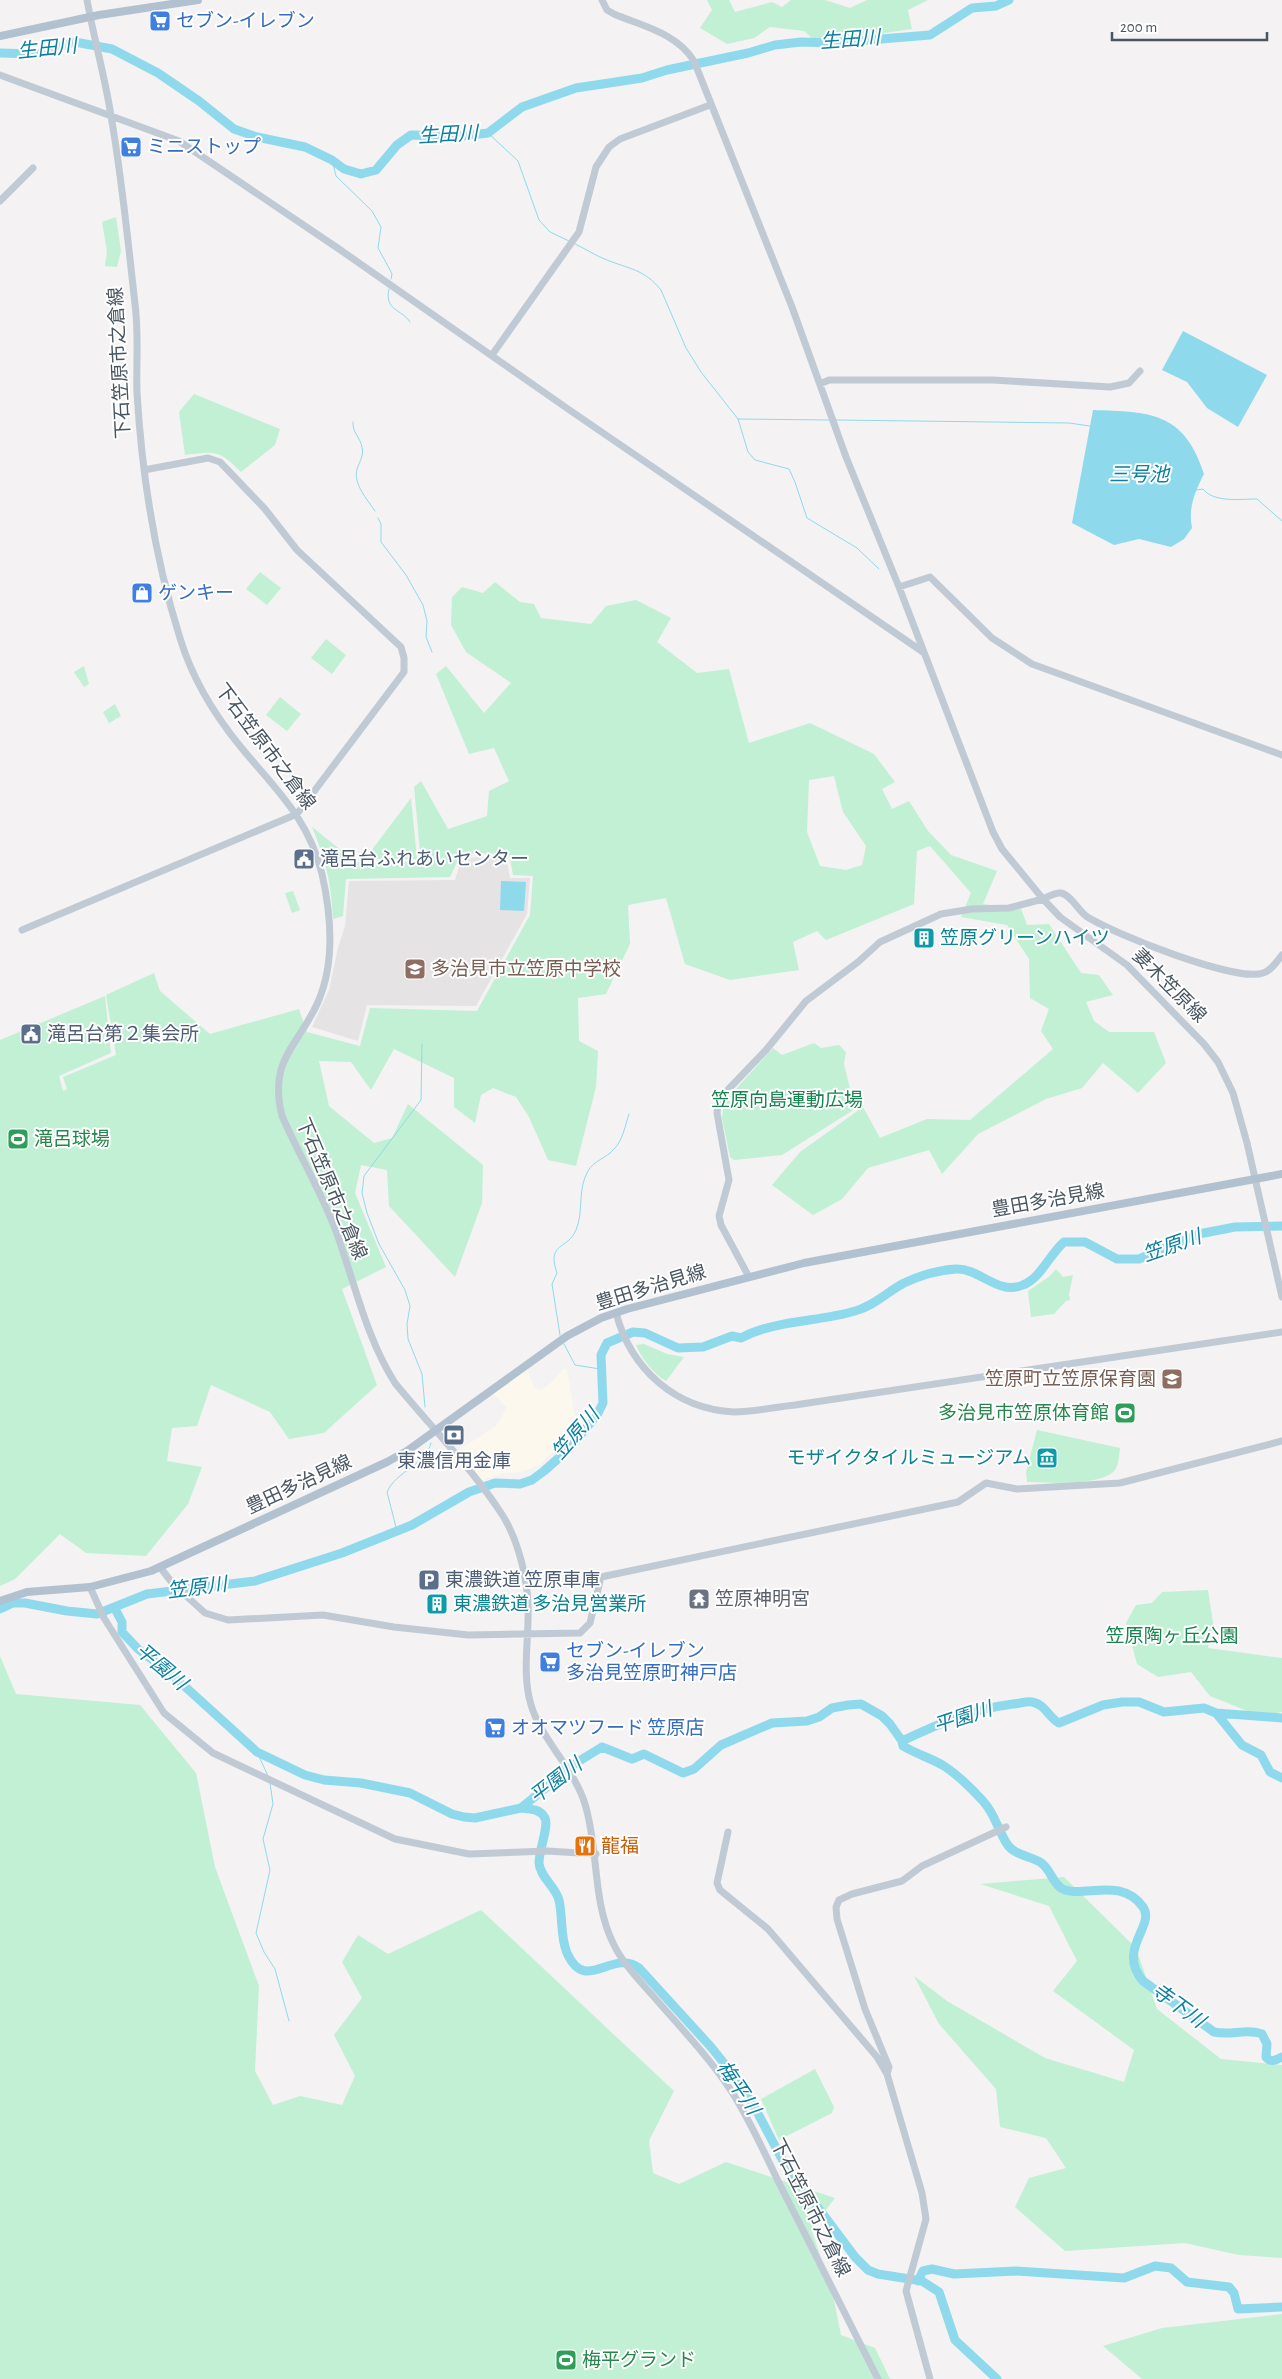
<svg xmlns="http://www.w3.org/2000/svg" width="1282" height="2379" viewBox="0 0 1282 2379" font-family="'Alegreya Sans','Noto Sans JP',sans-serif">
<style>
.commercial{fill:#fdf8ed}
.education{fill:#e5e3e4}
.green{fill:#c1f0d4;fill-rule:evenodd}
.water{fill:#8fd9ed}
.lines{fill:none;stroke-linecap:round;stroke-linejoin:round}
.stream{stroke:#8fd9ed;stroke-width:1}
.river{stroke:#8fd9ed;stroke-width:9}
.secondary{stroke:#c0cad5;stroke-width:7}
.primary{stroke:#b2c1d0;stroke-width:8}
.labels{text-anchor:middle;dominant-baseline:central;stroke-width:4;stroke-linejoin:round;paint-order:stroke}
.shop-label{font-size:19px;fill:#366cbe;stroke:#fff;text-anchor:start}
.street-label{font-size:19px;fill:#495560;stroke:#fff}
.service-label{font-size:19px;fill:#4e5e75;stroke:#fff;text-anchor:start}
.culture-label{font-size:19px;fill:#0d838f;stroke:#fff;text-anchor:start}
.education-label{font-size:19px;fill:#785e54;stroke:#fff;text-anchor:start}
.park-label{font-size:19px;fill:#17844e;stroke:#fff}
.leisure-label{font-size:19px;fill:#27864d;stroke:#fff;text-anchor:start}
.worship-label{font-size:19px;fill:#5b616d;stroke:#fff;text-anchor:start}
.food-label{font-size:19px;fill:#c56008;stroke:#fff;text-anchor:start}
.water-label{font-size:20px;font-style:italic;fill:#0c80a0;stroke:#fff}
</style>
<rect width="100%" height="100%" fill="#f4f2f2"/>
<path class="commercial" d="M527,1369L535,1389L541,1390L553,1381L563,1369H567L574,1412L579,1422L541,1464L522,1472L500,1474L480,1481L456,1452L496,1426L507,1408L493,1393Z"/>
<path class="education" d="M506,856L510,878H530L527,914L476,1006L367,1005L358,1041L312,1027L329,990L338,948L345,926L349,881L455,880L462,858Z"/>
<path class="green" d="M707,0H729L735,12L772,2L782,7L791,0H825L850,8L867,0H928L908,10L912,29L836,40L813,39L804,31L770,27L754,38L727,44L700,28L712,10Z
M116,217L121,251L117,267L105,266L107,251L102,222Z
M194,394L280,429L275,445L241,472C219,450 216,451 185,455L179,412Z
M260,572L281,588L267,605L246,589Z
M495,582L520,602L534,604L541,618L591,624L606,606L636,600L671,618L657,642L697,673L729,669L749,743L810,723L874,754L895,782L882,789L892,809L909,801L928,831L951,855L997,871L983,904L1021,909L1027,925L1049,924L1081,973L1099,975L1113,995L1086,1002L1094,1021L1109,1032H1154L1166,1063L1138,1093L1103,1063L1082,1088L1046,1099L978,1134L942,1174L929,1150L868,1168L842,1199L813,1215L772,1185L800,1152L863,1107L880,1138L927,1119L970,1120L1053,1049L1041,1031L1049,1009L1030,998L1029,959L1007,925L961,917L971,893L930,846L917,851L914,904L826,940L817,931L793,942L799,970L730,980L685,964L666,898L628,905L630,944L606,994L578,998L579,1041L598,1051L596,1087L576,1166L548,1160L529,1117L516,1097L493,1088L481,1095L475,1123L454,1107V1078L394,1049L371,1090L351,1062L319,1061L329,1106L374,1143L392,1138L408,1104L483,1165L482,1203L455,1277L389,1206L387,1170L361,1165L355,1193L386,1267L342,1289L377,1385L324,1433L289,1439L270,1412L211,1385L197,1426L172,1428L167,1461L202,1467L188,1504L146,1556L86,1553L60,1534L15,1579L0,1586V1040L105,996L111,1053L59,1076L63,1091L67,1089L63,1077L116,1055L106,995L154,973L160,991L210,1034L299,1009L307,1032L360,1046L370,1008L477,1011L530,915L533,876L513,875L509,853L461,854L450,877L346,879L343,916L333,919C331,882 326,861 312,827L356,862H421L414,787L421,781L448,829L487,816L489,791L509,781L494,748L469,754L436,674L446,666L484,713L511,683L466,652L451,625L452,597L462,587L483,593ZM834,776L843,812L866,846L862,865L846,870L820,866L807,832L809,780Z
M326,639L346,655L332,674L311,658Z
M84,666L89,684L84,687L74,672Z
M280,697L301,714L287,731L266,715Z
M115,704L121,716L109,723L103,712Z
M411,798L417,859H365Z
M293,891L300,910L292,913L285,893Z
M814,1043L821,1048L839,1045L846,1052L844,1064L855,1109L782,1155L734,1160L730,1157L722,1118L724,1102L773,1048L782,1055Z
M1056,1269L1063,1277L1073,1275L1069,1294L1070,1300L1066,1301L1054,1314L1031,1317L1028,1291L1050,1276Z
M644,1344L667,1354L684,1357L666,1381C653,1373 642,1359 636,1345Z
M1037,1430L1120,1448C1119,1454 1119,1465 1115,1470C1103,1486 1047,1483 1027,1482L1026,1472Z
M1208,1590L1213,1623L1208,1648L1282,1658V1712L1260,1716L1210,1696L1191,1672L1158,1677L1137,1664L1126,1623L1136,1605L1152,1603L1162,1592Z
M0,1656L16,1694L140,1705L196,1773L215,1867L259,1986L255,2071L273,2105L300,2096L342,2105L355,2076L334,2035L362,1998L342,1962L358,1935L388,1954L481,1910L674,2091L649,2141L653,2173L679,2184L726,2162L835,2198L811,2229L832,2290L841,2335L875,2348L890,2379H0Z
M1064,1877L1136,1948L1157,2009L1221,2059L1282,2065V2258L1239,2255L1185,2243L1065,2251L1015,2207L1029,2178L1066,2168L1046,2138L1000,2127L996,2089L939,2024L914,1976L947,2001L1045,2058L1124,2082L1134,2050L1053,1991L1077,1961L1049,1906L980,1884Z
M815,2069L834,2107L832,2113L779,2140L761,2099Z
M1282,2314V2379H1142L1103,2346L1162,2328Z"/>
<path class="water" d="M1183,331L1267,375L1238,427L1207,408L1187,382L1162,370Z
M1093,410C1149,412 1184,411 1204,474C1195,492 1188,507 1192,528L1184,539L1171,547L1139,539L1114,545L1072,523Z
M501,881L526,882L524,911L500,910Z"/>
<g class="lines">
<path class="stream" d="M488,133L518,161L539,220L550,232L569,241
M332,160L336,176L372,211L381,227L378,248L389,268L392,274L391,279
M575,244C586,249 596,256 607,260C629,269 644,269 661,290L686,348L701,372L738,419L748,452L755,460L789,469L795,482L807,518L857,548L879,569
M389,289C384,311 402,309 410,322
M738,419L829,420
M836,420L1069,423L1090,426
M353,422C352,432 360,437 362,447C364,455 360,461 357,469C353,484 367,499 375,511
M1196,490L1203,489C1214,503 1240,499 1257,499L1282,521
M378,518L381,524V542L406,575L423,605L427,621L426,637L432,652
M422,1044L421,1100L364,1176L362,1193L367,1213L379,1244L405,1290L410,1306L407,1324L408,1339L422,1374L425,1407
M560,1335L552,1284L557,1273C546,1242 568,1250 576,1230C584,1211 577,1190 588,1171C593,1161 607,1158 614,1149C623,1140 625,1126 629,1114
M564,1344L575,1365L600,1369
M397,1531L387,1492C396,1471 426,1465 431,1443
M257,1752L268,1776
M270,1783L273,1804L263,1839L270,1870L256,1933L264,1952L275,1969L289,2021"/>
<path class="river" d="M0,53L36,54L75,42L112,49L158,73L199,101L234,129L257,137L305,147L332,160L344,169L361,174L376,170L397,145L411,135L463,136L488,133L522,107L576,88L642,78L667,70L748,53L775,45L801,42L833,43L930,35L972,8L996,6L1009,0
M114,1607L122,1622V1632L138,1649L170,1673L257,1752L305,1775L324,1780L361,1783L410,1793L452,1814L464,1817L475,1818L521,1808L576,1763L602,1747L632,1759L644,1754L683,1773L694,1769L721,1745L772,1723L807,1721L819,1717L832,1708L848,1705L861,1704L882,1716L890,1724L902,1741L903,1746C916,1754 931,1758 944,1766C958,1775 972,1789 983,1801C995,1814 998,1830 1007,1844C1014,1855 1030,1856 1040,1862C1051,1869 1051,1881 1061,1888C1081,1900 1120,1875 1143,1907C1156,1926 1116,1949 1143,1981L1214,2032C1231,2036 1246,2028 1262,2034L1267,2044L1266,2057C1271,2063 1276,2060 1282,2057
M0,1609L13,1603H25L67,1611L97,1614L147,1594L255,1581L342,1553L412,1525L469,1492L495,1483L520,1484L532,1480L544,1471L569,1449L597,1415L603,1403L601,1355L607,1343L633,1332L645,1333L678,1348L703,1347L732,1336L741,1338C774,1320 819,1322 855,1311C874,1306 887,1292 904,1283C919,1276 939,1270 956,1269C980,1268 998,1296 1023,1285C1040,1279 1050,1254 1064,1242H1085L1117,1259H1139L1199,1234L1235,1227L1282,1226
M1216,1713L1242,1745L1261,1755L1270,1772L1282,1778
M902,1741C938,1724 973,1709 1013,1704C1018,1704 1026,1701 1032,1702C1045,1704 1049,1718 1059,1723L1103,1705L1122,1702H1139L1164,1712L1204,1708L1216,1713L1282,1718
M521,1808C531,1809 540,1809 545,1818C549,1826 539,1850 539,1863C540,1877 555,1886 559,1900C563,1917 560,1937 567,1953C586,1995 611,1948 639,1968L711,2047L735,2077L755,2108L783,2161L855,2257L868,2270L878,2274L922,2281L939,2292L955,2340L997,2379
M918,2281L923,2271L932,2269L954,2274L1016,2271L1124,2278L1155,2266L1171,2268L1187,2282L1229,2287L1234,2293L1238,2309L1282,2307"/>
<path class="secondary" d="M87,0C94,39 105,77 111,116C122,178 128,242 135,304C139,334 136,364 137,393C142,475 155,559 180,638C192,678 213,713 240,746C275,789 308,817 322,874C331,914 335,963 318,1002C298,1047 268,1059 282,1116C299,1155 322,1193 337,1234C355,1284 366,1337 395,1383C430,1426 474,1470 503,1516C516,1537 524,1566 527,1591C532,1628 520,1668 531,1705C542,1741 574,1768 585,1804C599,1850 592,1900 613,1943C623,1964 639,1980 654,1997C680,2027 708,2056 730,2089C751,2121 766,2157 783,2191C815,2253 846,2316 878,2379
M602,0L607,10L614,14C642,26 677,33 694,61L792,307L846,457L899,587L993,832L1002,849L1043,899L1009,908L972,909L941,914L880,942L858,962L806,1001L766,1050L721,1097L718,1104L717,1113L729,1180L719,1216L721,1225L749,1277
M0,75L179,141L339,249L568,409L923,652
M0,201L33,168
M492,355L579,232L596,167L609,147L620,139L710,105
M820,384L829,380H993L1110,387L1129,383L1140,371
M899,587L930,577L992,638L1032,664L1282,755
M22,930L297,814L404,672V658L401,647L297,550L265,509L220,462L208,458L144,470
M1282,955C1277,961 1272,970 1263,973C1237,983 1111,933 1086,916C1078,910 1071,895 1061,893C1055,892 1048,897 1043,899L1060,917L1127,965L1204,1044L1218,1062L1233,1093L1247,1143L1282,1297
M616,1313C631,1369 675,1409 734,1412C754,1412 775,1407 795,1405L1282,1332
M160,1567L173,1584L205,1613L228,1620L323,1615L394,1627L468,1635L580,1633L590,1623L601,1577L958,1502L986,1483L1017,1489L1120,1483L1282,1441
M90,1587L104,1618L164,1713L213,1753L395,1839L469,1854L547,1851L596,1854
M728,1832L717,1883L720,1890L768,1929L877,2057L887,2074L922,2193L926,2219L906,2291L930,2379
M887,2074L889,2067L865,2009L837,1919L836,1907L839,1900L852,1894L902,1881L922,1866L1006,1827"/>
<path class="primary" d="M0,36L99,15L198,0
M0,1601L27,1592L90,1587L151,1571L387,1462L407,1451L567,1336L601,1318L627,1309L804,1263L1282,1174"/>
</g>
<defs>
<g id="supermarket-square" transform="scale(1.125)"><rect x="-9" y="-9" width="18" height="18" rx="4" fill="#3f7fe0" stroke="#fff"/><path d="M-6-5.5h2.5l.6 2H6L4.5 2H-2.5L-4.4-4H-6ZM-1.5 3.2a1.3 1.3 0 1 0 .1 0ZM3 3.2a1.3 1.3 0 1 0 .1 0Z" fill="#fff"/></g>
<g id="shop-square" transform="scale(1.125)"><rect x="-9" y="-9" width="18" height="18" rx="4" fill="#3f7fe0" stroke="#fff"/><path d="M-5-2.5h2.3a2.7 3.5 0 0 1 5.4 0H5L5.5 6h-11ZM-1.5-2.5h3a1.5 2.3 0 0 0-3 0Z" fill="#fff"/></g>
<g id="civic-square" transform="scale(1.125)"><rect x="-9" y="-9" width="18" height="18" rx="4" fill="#5c6f8a" stroke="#fff"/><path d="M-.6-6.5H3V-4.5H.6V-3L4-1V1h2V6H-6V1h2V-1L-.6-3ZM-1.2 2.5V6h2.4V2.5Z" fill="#fff"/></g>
<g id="building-square" transform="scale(1.125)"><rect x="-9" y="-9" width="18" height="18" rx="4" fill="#0f9aa8" stroke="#fff"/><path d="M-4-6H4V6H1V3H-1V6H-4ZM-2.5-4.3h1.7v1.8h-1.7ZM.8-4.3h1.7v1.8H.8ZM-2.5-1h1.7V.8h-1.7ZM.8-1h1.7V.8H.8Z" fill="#fff"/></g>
<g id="school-square" transform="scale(1.125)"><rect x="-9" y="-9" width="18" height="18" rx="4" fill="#8d6e63" stroke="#fff"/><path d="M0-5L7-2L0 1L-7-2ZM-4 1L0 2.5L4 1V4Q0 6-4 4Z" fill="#fff"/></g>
<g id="stadium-square" transform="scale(1.125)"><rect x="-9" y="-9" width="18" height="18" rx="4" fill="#2e9e5b" stroke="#fff"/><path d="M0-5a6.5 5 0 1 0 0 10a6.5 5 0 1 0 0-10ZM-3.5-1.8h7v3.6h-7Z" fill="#fff"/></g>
<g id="bank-square" transform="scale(1.125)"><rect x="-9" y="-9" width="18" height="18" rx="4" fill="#5c6f8a" stroke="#fff"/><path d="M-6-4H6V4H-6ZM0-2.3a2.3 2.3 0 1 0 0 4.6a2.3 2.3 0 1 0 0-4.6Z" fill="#fff"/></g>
<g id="museum-square" transform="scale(1.125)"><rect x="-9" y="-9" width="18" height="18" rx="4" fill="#0f9aa8" stroke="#fff"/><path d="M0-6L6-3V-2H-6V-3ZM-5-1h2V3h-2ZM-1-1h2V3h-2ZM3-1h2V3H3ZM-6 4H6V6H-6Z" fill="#fff"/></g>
<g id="parking-square" transform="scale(1.125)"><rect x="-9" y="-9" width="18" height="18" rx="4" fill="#5c6f8a" stroke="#fff"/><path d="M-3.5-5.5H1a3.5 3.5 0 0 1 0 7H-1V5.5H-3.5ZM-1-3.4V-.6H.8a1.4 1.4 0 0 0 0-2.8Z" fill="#fff"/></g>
<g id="temple-square" transform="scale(1.125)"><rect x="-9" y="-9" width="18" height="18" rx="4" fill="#6b7280" stroke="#fff"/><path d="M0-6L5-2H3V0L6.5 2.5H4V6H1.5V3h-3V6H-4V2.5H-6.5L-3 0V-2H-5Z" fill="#fff"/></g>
<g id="restaurant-square" transform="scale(1.125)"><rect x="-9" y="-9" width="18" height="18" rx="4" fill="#e8710a" stroke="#fff"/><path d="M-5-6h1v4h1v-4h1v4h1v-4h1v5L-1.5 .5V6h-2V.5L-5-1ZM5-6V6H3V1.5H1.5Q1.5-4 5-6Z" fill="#fff"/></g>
</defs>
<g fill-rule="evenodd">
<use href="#supermarket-square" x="160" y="21"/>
<use href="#supermarket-square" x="131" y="147"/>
<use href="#shop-square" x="142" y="593"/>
<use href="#civic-square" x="304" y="859"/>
<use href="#building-square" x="924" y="938"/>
<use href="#school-square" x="415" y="969"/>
<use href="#civic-square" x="31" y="1034"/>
<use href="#stadium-square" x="18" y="1139"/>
<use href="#school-square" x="1172" y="1379"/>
<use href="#stadium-square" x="1125" y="1413"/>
<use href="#bank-square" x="454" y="1435"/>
<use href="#museum-square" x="1047" y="1458"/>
<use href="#parking-square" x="429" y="1580"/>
<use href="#temple-square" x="699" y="1599"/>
<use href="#building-square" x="437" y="1604"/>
<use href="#supermarket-square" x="550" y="1662"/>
<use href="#supermarket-square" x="495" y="1728"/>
<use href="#restaurant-square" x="585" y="1846"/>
<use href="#stadium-square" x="566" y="2360"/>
</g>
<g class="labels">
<g class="shop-label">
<text x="176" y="21">セブン-イレブン</text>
<text x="147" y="147">ミニストップ</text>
<text x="158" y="593">ゲンキー</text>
<text x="566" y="1651">セブン-イレブン<tspan x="566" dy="22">多治見笠原町神戸店</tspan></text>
<text x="511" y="1728">オオマツフード 笠原店</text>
</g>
<g class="street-label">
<text transform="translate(120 363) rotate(-93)">下石笠原市之倉線</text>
<text transform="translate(265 747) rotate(53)">下石笠原市之倉線</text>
<text transform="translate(1169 986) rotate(45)">妻木笠原線</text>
<text transform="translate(331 1189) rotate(67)">下石笠原市之倉線</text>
<text transform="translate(1048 1201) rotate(-10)">豊田多治見線</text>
<text transform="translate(651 1288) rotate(-17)">豊田多治見線</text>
<text transform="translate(299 1485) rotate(-25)">豊田多治見線</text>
<text transform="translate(810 2208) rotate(63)">下石笠原市之倉線</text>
</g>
<g class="service-label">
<text x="320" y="859">滝呂台ふれあいセンター</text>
<text x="47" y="1034">滝呂台第２集会所</text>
<text x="454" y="1461" text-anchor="middle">東濃信用金庫</text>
<text x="445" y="1580">東濃鉄道 笠原車庫</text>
</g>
<g class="culture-label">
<text x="940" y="938">笠原グリーンハイツ</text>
<text x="1031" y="1458" text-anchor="end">モザイクタイルミュージアム</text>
<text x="453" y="1604">東濃鉄道 多治見営業所</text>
</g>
<g class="education-label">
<text x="431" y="969">多治見市立笠原中学校</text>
<text x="1156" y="1379" text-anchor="end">笠原町立笠原保育園</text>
</g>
<g class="park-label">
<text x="787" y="1100">笠原向島運動広場</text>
<text x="1172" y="1636">笠原陶ヶ丘公園</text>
</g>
<g class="leisure-label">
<text x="34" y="1139">滝呂球場</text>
<text x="1109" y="1413" text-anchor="end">多治見市笠原体育館</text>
<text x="582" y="2360">梅平グランド</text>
</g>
<g class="worship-label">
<text x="715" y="1599">笠原神明宮</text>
</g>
<g class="food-label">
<text x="601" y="1846">龍福</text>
</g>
<g class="water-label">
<text transform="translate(850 40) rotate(-4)">生田川</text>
<text transform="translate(47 49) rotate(-6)">生田川</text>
<text transform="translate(448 135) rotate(-3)">生田川</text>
<text x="1139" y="475">三号池</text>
<text transform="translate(1172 1246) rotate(-19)">笠原川</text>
<text transform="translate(576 1434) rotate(-49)">笠原川</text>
<text transform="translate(197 1588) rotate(-7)">笠原川</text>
<text transform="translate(161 1667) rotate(40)">平園川</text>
<text transform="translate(963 1718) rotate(-18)">平園川</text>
<text transform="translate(556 1781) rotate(-38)">平園川</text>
<text transform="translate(1178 2006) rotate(36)">寺下川</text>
<text transform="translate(738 2088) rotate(56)">梅平川</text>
</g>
</g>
<path d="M1112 32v8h155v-8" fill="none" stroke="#495560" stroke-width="2.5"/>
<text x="1120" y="32" font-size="15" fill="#495560" stroke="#ffffff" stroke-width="4" paint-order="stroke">200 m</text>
</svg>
